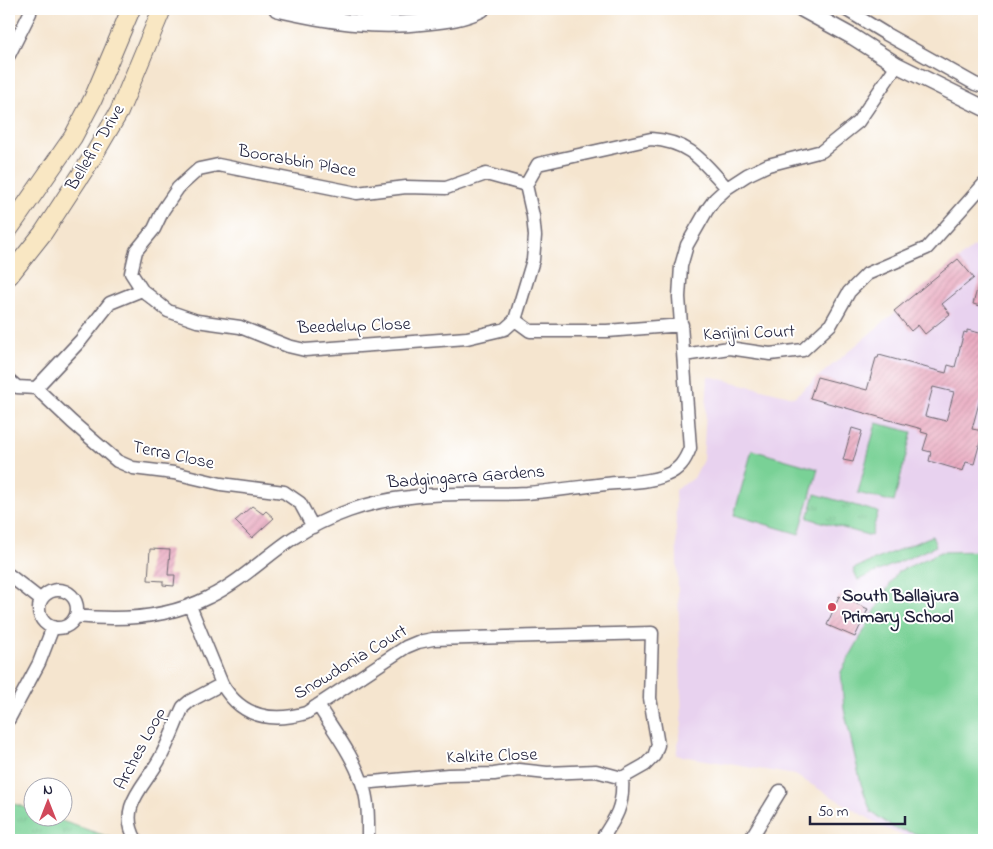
<svg xmlns="http://www.w3.org/2000/svg" width="993" height="849" viewBox="0 0 993 849" font-family="'Indie Flower',sans-serif">
<style>
.built{fill:#e8d2ef}
.grass{fill:url(#grass-tufts);stroke:#4e7a68}
.pitch{fill:#79d196;stroke:#4e7a68}
.building{fill:url(#building-hatch);fill-rule:evenodd}
.lines{fill:none;stroke-linecap:round;stroke-linejoin:round}
.minor-casing{stroke:#6c666f;stroke-width:15}
.tertiary-casing{stroke:#6c666f;stroke-width:18}
.secondary-casing{stroke:#6c666f;stroke-width:20}
.minor{stroke:#fff;stroke-width:12}
.tertiary{stroke:#fff;stroke-width:15}
.secondary{stroke:#f9e7c3;stroke-width:18}
.poi-dot{fill:#d1495b;stroke:#fff;stroke-width:2}
.labels{text-anchor:middle;dominant-baseline:central;stroke-width:4;stroke-linejoin:round;paint-order:stroke}
.street-label{font-size:18px;fill:#22223b;stroke:#fff}
.poi-label{font-size:18px;font-weight:bold;fill:#22223b;stroke:#fff;text-anchor:start}
</style>
<defs>
<pattern id="grass-tufts" width="24" height="20" patternUnits="userSpaceOnUse" patternTransform="scale(1.25)"><rect width="24" height="20" fill="#79d196"/><path d="M3 7l-1-3M5 7V3M7 7l1-3M15 17l-1-3M17 17v-4M19 17l1-3" fill="none" stroke="#68b382"/></pattern>
<pattern id="building-hatch" width="6" height="6" patternUnits="userSpaceOnUse" patternTransform="scale(1.25)"><rect width="6" height="6" fill="#eaabc1"/><path d="M-1 1l2-2M0 6l6-6M5 7l2-2" fill="none" stroke="#c893a7"/></pattern>
</defs>
<rect width="100%" height="100%" fill="#fff"/>
<filter id="ink" filterUnits="userSpaceOnUse"><feTurbulence type="fractalNoise" baseFrequency=".02" numOctaves="2"/><feDisplacementMap in="SourceGraphic" scale="10" xChannelSelector="R" yChannelSelector="G"/><feConvolveMatrix kernelMatrix="1 2 1 2 8 2 1 2 1" color-interpolation-filters="sRGB"/></filter>
<filter id="wash" filterUnits="userSpaceOnUse"><feTurbulence type="fractalNoise" baseFrequency=".0096" numOctaves="4" result="noise"/><feDisplacementMap in="SourceGraphic" scale="20" xChannelSelector="R" yChannelSelector="G"/><feGaussianBlur stdDeviation="1.12" result="paint"/><feColorMatrix in="noise" values="0 0 0 0 0 0 0 0 0 0 0 0 0 0 0 0 0 1.4 0 .05"/><feComposite in="paint" operator="in"/></filter>
<g filter="url(#wash)">
<rect width="100%" height="100%" fill="#f5e5cf"/>
<path class="built" d="M984,228V840H912L885,828L795,775L676,755L682,724L675,490L694,478L703,460L708,376L794,397L977,244Z"/>
<path class="grass" d="M815,494L878,512L871,536L808,518Z
M9,802L32,810V816L50,817L118,840H9Z"/>
<path class="pitch" d="M876,423L912,432L894,502L858,493Z
M752,450L818,469L799,534L734,515Z
M932,536L936,546L858,580L853,569Z
M984,551V840H941L894,828L871,812L861,784L844,709L841,672L897,572L941,552Z"/>
<g id="blocks">
<path class="building" d="M958,259L974,278L942,304L950,314L925,334L918,325L911,331L894,311Z
M981,275L984,276V307L973,304Z
M967,330L984,334V400L980,399L972,429L983,431L974,464L966,462L963,471L929,461L931,452L923,450L928,434L921,432L922,429L810,398L817,377L867,390L876,358H878L879,355L946,373L948,365L955,367L964,332L967,333ZM933,387L954,392L946,421L925,416Z
M852,428L862,431L853,462L843,460Z
M252,506L263,514L266,511L274,518L252,538L235,521Z
M150,549L170,550L168,575H175L174,586L163,585V581L148,580Z
M839,596L868,609L855,637L827,625Z"/>
</g>
</g>
<g filter="url(#ink)">
<use href="#blocks" fill-opacity="0" stroke="#6c666f" stroke-width="1"/>
<g class="lines">
<g class="minor-casing">
<path id="minor" d="M845,9L886,34L975,84L984,87
M9,55L30,13V9
M526,185L533,216L535,236L533,260L515,320L505,329L467,338L305,350L288,346L240,327L197,321L168,311L142,290L131,273L136,251L154,229L163,210L178,188L199,169L218,165L357,193L406,187L446,188L486,174L526,185L538,164L651,139C691,142 702,161 727,188
M142,290L110,303L81,340L36,388L72,422L117,461L133,468L174,473L221,484L284,492L300,503L313,527
M515,320L530,331H607L682,325
M684,355L729,348L770,354L803,350L831,324L849,292L867,274L927,248L984,184
M9,380L17,387L36,388
M9,575L41,600
M39 609a19 19 0 1 1 38 0a19 19 0 1 1-38 0Z
M190,606L222,684C241,717 271,723 306,713L406,647L418,642L433,639L652,633L650,698L658,745L654,756L645,765L622,778C624,806 616,818 601,840
M76,616C121,621 168,618 209,597C240,582 265,557 293,538C327,516 369,501 410,497C448,492 488,495 527,493C553,491 580,487 606,484C625,482 648,483 666,475C679,470 685,461 690,448L679,297L681,266L687,245L707,210L715,199L727,188L747,175L768,165L822,151L858,122L897,65
M318,705C333,730 353,755 362,783C369,801 368,821 368,840
M9,719L39,663L53,627
M362,783L448,775L494,774L519,770L547,773L596,771L622,778
M136,840C117,807 144,787 159,760C169,743 175,724 183,707L190,701L222,684
M750,840L780,791"/>
</g>
<g class="tertiary-casing">
<path id="tertiary" d="M277,9C329,21 374,28 426,22C446,20 464,18 482,9
M802,9L853,37L897,65L984,108"/>
</g>
<g class="secondary-casing">
<path id="secondary" d="M9,229L73,137L93,99L131,9
M9,276L43,233L92,158L119,112L162,9"/>
</g>
<use href="#minor" class="minor"/>
<use href="#tertiary" class="tertiary"/>
<use href="#secondary" class="secondary"/>
</g>
</g>
<circle class="poi-dot" cx="832" cy="607" r="5"/>
<g class="labels">
<g class="street-label">
<text transform="translate(96 148) rotate(-59)">Bellefin Drive</text>
<text transform="translate(297 162) rotate(10)">Boorabbin Place</text>
<text transform="translate(354 327) rotate(-2)">Beedelup Close</text>
<text transform="translate(749 334) rotate(-2)">Karijini Court</text>
<text transform="translate(173 456) rotate(12)">Terra Close</text>
<text transform="translate(466 478) rotate(-4)">Badgingarra Gardens</text>
<text transform="translate(351 663) rotate(-31)">Snowdonia Court</text>
<text transform="translate(141 749) rotate(-62)">Arches Loop</text>
<text transform="translate(492 757) rotate(-2)">Kalkite Close</text>
</g>
<g class="poi-label">
<text x="842" y="597">South Ballajura<tspan x="842" dy="21">Primary School</tspan></text>
</g>
</g>
<rect width="993" height="849" fill="none" stroke="#fff" stroke-width="30"/>
<g transform="translate(48 802)"><circle r="24" fill="#ffffff" stroke="#a7a7b1"/>
<path d="M0-4L9 19L0 12L-9 19Z" fill="#d1495b"/>
<text y="-8" font-size="14" font-weight="bold" text-anchor="middle" fill="#22223b">N</text>
</g>
<path d="M810 816v8h95v-8" fill="none" stroke="#22223b" stroke-width="2.5"/>
<text x="818" y="816" font-size="15" fill="#22223b" stroke="#ffffff" stroke-width="4" paint-order="stroke">50 m</text>
</svg>
